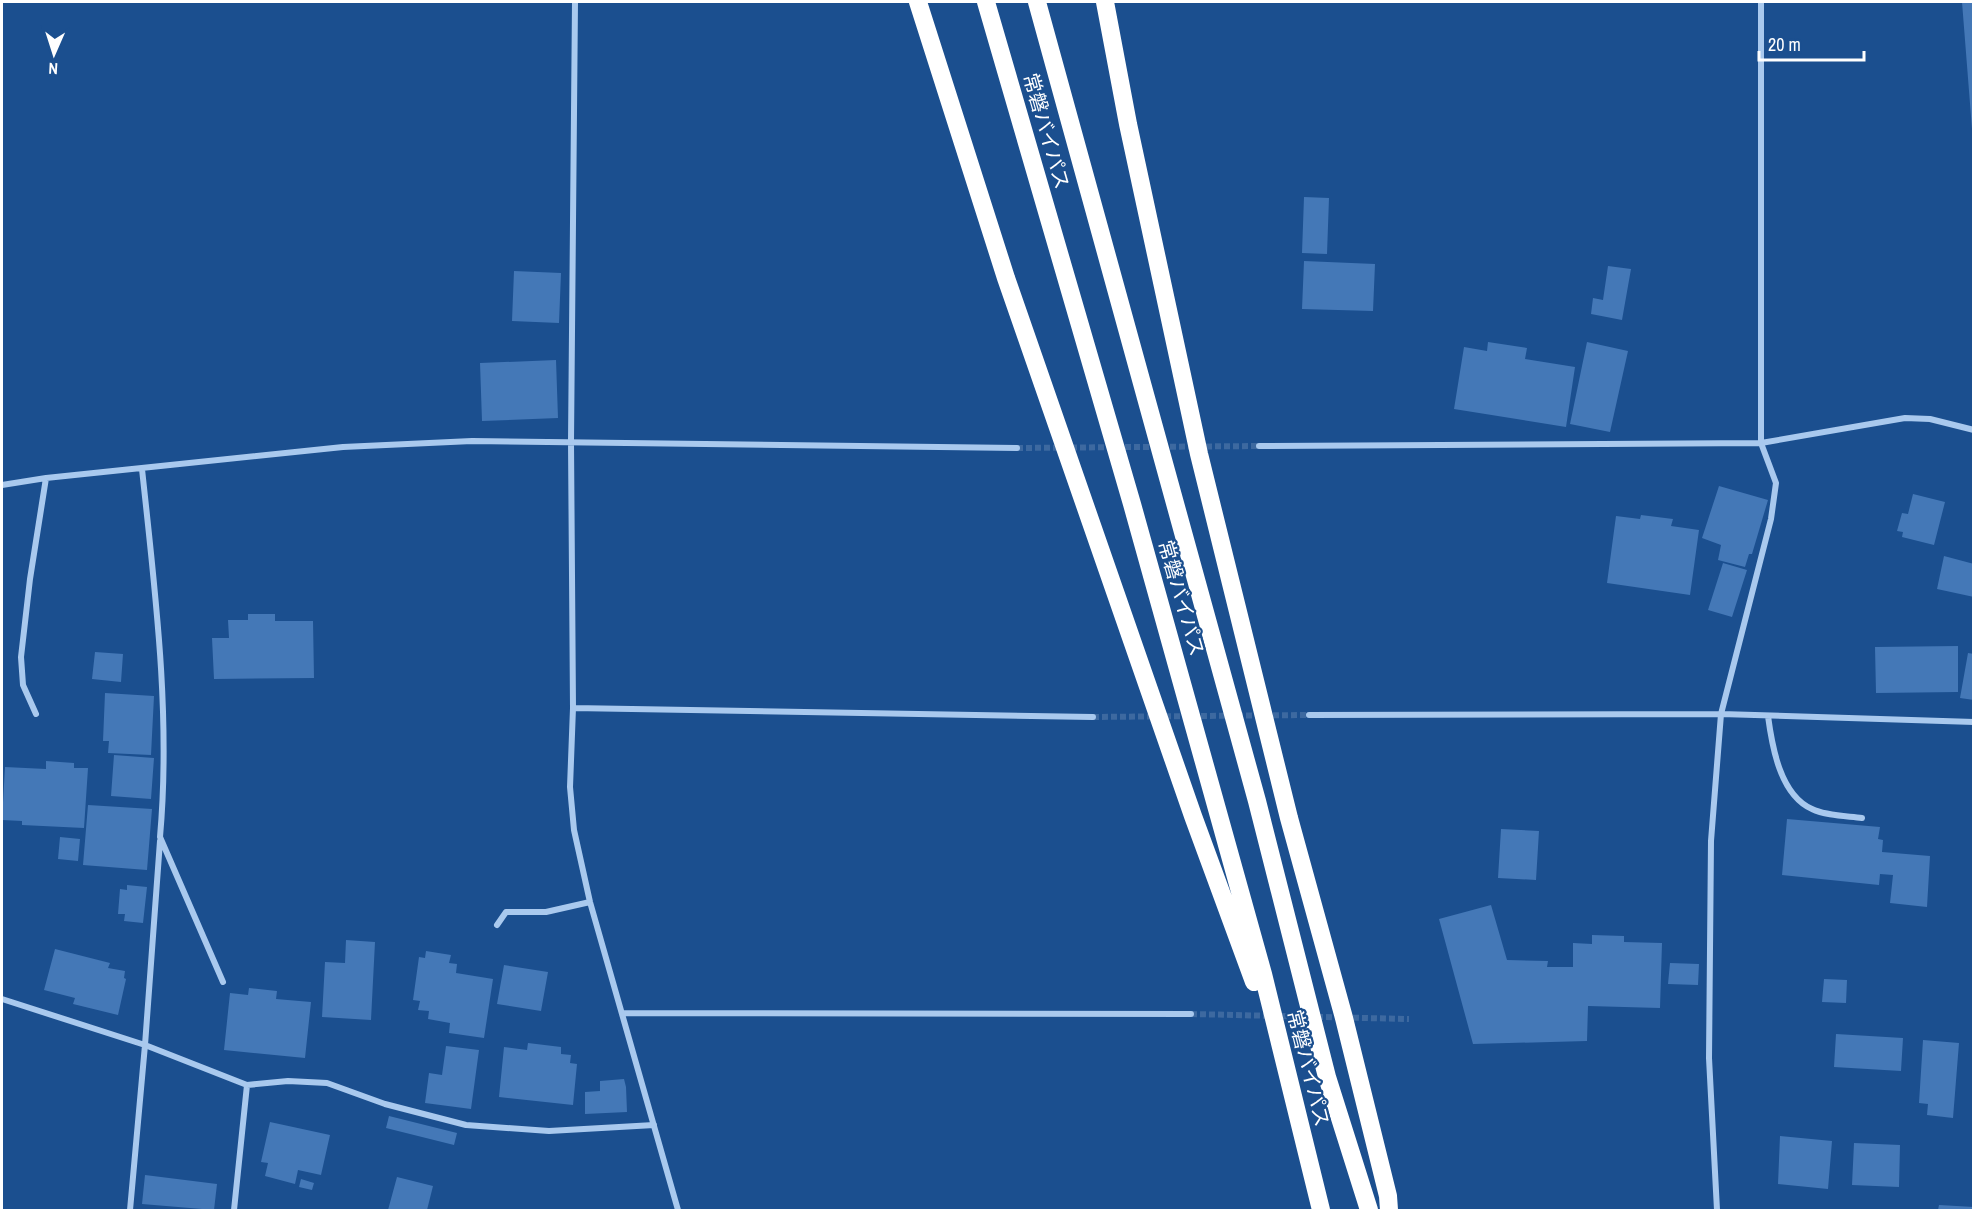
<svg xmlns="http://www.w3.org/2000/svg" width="1975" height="1212" viewBox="0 0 1975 1212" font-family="'Archivo Narrow','Noto Sans JP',sans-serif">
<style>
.building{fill:#4478b7}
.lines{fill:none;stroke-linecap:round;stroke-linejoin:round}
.street-tunnel{stroke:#3d69a0;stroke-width:6;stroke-dasharray:6 3;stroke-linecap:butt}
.street{stroke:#a9c9ee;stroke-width:6}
.highway{stroke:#fff;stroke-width:18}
.labels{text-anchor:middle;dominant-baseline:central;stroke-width:4.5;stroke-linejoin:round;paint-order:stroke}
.street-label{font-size:20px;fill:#fff;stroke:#1b4f8f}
</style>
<rect width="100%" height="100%" fill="#1b4f8f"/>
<path class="building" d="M1962,2H1974V129H1972Z
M1304,197L1329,198L1327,254L1302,253Z
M1304,261L1375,264L1373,311L1302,309Z
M1608,266L1631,269L1622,320L1591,314L1593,298L1603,300Z
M514,271L561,273L559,323L512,321Z
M1488,342L1527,348L1525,359L1575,367L1566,427L1454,409L1464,347L1487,351Z
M1587,342L1628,351L1610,432L1570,424Z
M556,360L558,418L482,421L480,363Z
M1719,486L1768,500L1752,554H1749L1745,567L1718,560L1721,545L1702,538Z
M1913,494L1945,502L1934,545L1902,537L1903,532L1897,531L1902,513L1908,514Z
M1641,515L1673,519L1671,526L1699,530L1690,595L1607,583L1616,516L1640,519Z
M1944,556L1974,564V597L1937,589Z
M1723,563L1747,570L1732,617L1708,610Z
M248,614H275V621H313L314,678L214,679L212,638H229L228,620H248Z
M1958,646V692L1876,693L1875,647Z
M95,652L123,654L121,682L92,679Z
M1968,653L1974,654V700L1960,698Z
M105,693L154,696L151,755L108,753L109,741H103Z
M114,755L154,758L151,799L111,796Z
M46,761L74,763V768H88L84,828L22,825V821L2,820L5,767L46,769Z
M88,805L152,809L147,870L83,865Z
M1787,819L1880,827L1878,839L1883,840L1882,852L1930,856L1927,907L1890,903L1893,875L1880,874L1879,885L1782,875Z
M1501,829L1539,831L1536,880L1498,878Z
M60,837L80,839L78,861L58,859Z
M127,885L147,887L143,923L124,921L125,914H118L120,889L127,890Z
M1491,905L1507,960L1548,961L1547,967H1573V943L1592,944V935L1624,936V942L1662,943L1660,1008L1588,1006L1587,1041L1473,1044L1439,919Z
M346,940L375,942L371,1020L322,1017L325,962L345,963Z
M55,949L110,963L108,968L125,971L124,978L126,979L118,1015L73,1004L75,998L44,990Z
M426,951L451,955L449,963L457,964L456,973L493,979L484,1038L449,1033L450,1023L428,1019L429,1011L418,1010L420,1001L413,1000L419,957L425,958Z
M1670,963L1699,964L1698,985L1668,984Z
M504,965L548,972L541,1011L497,1004Z
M1824,979L1847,980L1846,1003L1822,1002Z
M249,988L277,991L276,999L311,1002L305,1058L224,1050L230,993L248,995Z
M1836,1034L1903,1038L1901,1071L1834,1067Z
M1923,1040L1959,1043L1953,1118L1927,1115L1928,1104L1919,1103Z
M528,1043L561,1047V1054L571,1055L570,1063L577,1064L573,1105L499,1097L504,1047L527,1050Z
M446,1046L479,1050L471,1109L425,1103L429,1073L442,1075Z
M624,1079L626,1087L627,1112L585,1114V1092L600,1091V1081Z
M389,1116L457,1133L454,1145L386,1128Z
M270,1122L330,1135L321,1175L298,1170L295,1184L265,1176L268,1163L261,1162Z
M1780,1136L1832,1141L1828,1189L1778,1184Z
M1854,1143L1900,1145L1899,1187L1852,1185Z
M145,1175L217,1184L214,1210L142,1204Z
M397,1177L433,1186L427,1210H388Z
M301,1179L314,1183L312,1190L299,1187Z
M1939,1205L1974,1207V1210H1938Z"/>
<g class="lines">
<path class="street-tunnel" d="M1017,448L1259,446
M1093,717L1309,715
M1191,1014L1409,1019"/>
<path class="street" d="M575,2L571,442L573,708L570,787L574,830L590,902L678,1210
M1259,446L1761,443V2
M142,469C155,591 171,715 160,837L223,982
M2,485L46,478L343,447L472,441L1017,448
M573,708L1093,717
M36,714L23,685L21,657L30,579L46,478
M1309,715L1721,714L1974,722
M1768,716C1772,746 1780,795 1812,809C1826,816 1847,816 1862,818
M497,925L506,912H546L590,902
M2,999L145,1045L247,1085
M622,1013L1191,1014
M130,1210L145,1045L160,841
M234,1210L247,1085L288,1081L327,1083L385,1104L466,1125L549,1131L654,1125
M1717,1210L1709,1058L1711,841L1721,714L1771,519L1776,483L1761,443L1905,418L1930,419L1974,430"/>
<path class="highway" d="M918,2L1006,278L1193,816L1254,982
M986,2L1132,504L1263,974L1321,1210
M1037,2L1257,801L1327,1077L1369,1210
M1105,2L1128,124L1199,454L1289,818L1344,1018L1388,1196L1389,1210"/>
</g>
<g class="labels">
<g class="street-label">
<text transform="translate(1047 131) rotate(74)">常磐バイパス</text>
<text transform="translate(1182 598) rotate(74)">常磐バイパス</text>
<text transform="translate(1309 1068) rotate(76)">常磐バイパス</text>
</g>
</g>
<rect width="1975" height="1212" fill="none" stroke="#ffffff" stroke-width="6"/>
<g transform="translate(54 54) rotate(183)" stroke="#1b4f8f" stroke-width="4.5" paint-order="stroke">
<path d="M0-4.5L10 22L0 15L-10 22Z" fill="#ffffff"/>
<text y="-9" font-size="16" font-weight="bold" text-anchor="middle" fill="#ffffff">N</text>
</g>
<path d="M1759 51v9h105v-9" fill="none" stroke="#ffffff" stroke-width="3"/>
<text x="1768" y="51" font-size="18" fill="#ffffff" stroke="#1b4f8f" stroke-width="4.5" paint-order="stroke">20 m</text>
</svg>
